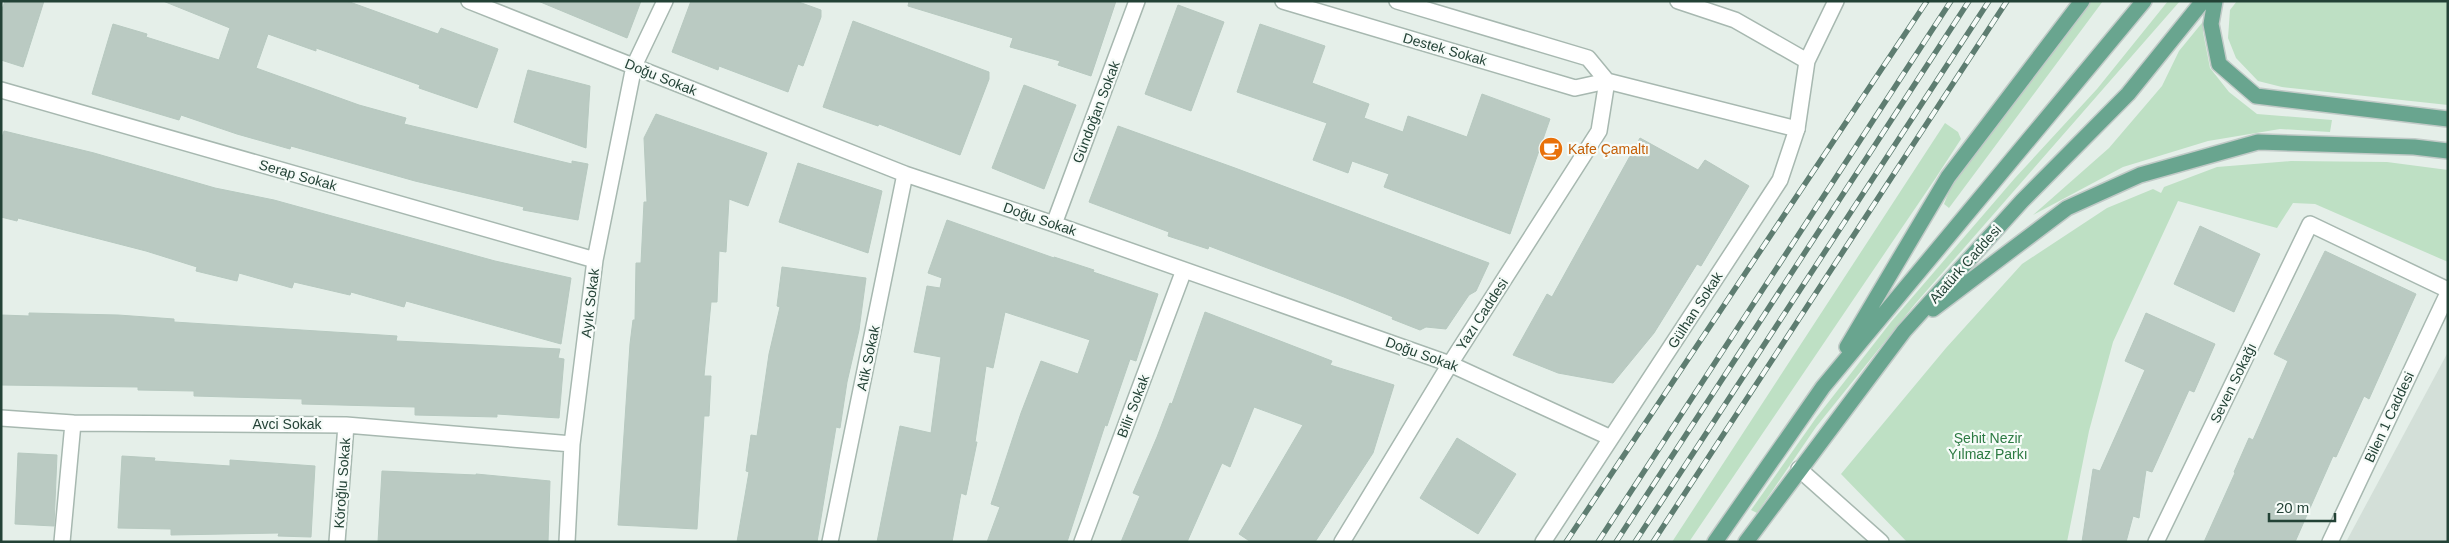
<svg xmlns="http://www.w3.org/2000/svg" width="2449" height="543" viewBox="0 0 2449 543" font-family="Arial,sans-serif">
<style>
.built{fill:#d3dfd8}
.green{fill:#bee0c4}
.building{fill:#bacac2;stroke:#b7c9c0}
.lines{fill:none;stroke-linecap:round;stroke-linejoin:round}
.minor-casing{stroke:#a7b8b0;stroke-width:18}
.tertiary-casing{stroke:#a7b8b0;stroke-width:18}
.primary-casing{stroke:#c1cac7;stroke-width:18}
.minor{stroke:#fff;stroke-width:15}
.tertiary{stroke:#fff;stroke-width:15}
.primary{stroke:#69a58f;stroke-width:15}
.rail-casing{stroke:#5e7d71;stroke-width:5.5}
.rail{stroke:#f6fbf8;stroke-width:4;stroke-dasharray:11;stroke-linecap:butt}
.labels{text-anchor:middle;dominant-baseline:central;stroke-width:4.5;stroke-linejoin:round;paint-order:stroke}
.street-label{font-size:14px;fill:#234236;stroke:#f6fbf8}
.food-label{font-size:14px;fill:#c56008;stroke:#f6fbf8;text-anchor:start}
.park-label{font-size:14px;fill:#2c7a42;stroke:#f6fbf8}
</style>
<rect width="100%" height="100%" fill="#e5efe9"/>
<path class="built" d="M2448,352V542H2346Z"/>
<path class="green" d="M2091,1H2103L1949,208L1944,204L1950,189L1966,166Z
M2168,1H2180L1915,304L1816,427L1757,513L1751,510L1816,418L1891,322L2015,178L2097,89Z
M2237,1H2448V105L2282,87L2258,81L2236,58L2228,38L2230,10Z
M2206,18L2203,32L2210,68L2229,92L2257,114L2332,120L2330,132L2280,129L2208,141L2123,167L2033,215L2109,148L2162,86L2179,51Z
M1945,123L1958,132L1961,139L1935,179L1689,542H1672Z
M2291,161L2387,162L2448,170V262L2315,204L2293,203L2277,228L2178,201L2113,342L2089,431L2067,542H1907L1841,474L1946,348L2022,264L2107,208L2153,189L2161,193L2164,187L2217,167Z"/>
<path class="building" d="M5,1H44L23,67L1,60V12Z
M163,1H347L438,34L441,28L498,49L477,108L419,88L420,85L316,48V51L268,34L256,68L359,105L406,118L404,124L572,164V161L588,164L578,220L523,210L524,207L415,181L291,146L290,149L237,134L181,115L179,120L92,94L113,24L147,34L146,37L219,60L230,28Z
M538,1H641L627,38Z
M691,1H796L821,10V17L803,66L798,64L788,92L719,66L718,70L672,52Z
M909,1H1116L1091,76L1058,65L1060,61L1010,47L1013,38L908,6Z
M1178,5L1224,22L1191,111L1145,94Z
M853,21L989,72V79L960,155L879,124L878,126L823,107Z
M1260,24L1325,46L1312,83L1369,104L1364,118L1403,132L1408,116L1467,137L1482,94L1550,119L1510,234L1384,187L1389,174L1352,161L1348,173L1313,160L1327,123L1237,92Z
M528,70L590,86L586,148L514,122Z
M1024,85L1076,105L1044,189L992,168Z
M656,114L767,153L748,206L729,199L726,252L719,251L717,302H711L704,376H711L709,416H704L697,529L618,525L630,344L633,320H635L636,263H641L644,202H647L644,138Z
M1118,126L1235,168L1489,263L1476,291L1469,295L1446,329L1426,327L1420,330L1392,319L1393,317L1344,297L1209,246L1208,249L1168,236L1169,232L1089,202Z
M4,131L94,153L215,188L274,200L495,261L571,278L561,344L406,301L404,307L351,292L350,295L294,282L292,288L239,273L237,281L196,271L197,267L146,251L18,218L17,221L1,217V141Z
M1640,138L1698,170L1705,160L1749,186L1701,266L1697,264L1654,333L1613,383L1558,373L1513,355L1547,294L1552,297Z
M798,163L882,191L868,253L779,222Z
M947,220L1054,258V257L1094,270L1093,272L1158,294L1136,361L1130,359L1107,426L1105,425L1067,542H987L1000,507L991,504L1021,413L1041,361L1078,374L1090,340L1005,312L993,368L986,366L975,442H977L966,495L961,493L952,542H877L900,426L931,433L941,357L914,352L927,286L940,288L942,278L928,273Z
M2200,226L2260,254L2234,312L2174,284Z
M2325,251L2416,294L2369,399L2364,396L2336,457L2333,456L2295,542H2204L2235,473L2234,472L2249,438L2253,440L2288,361L2274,354Z
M782,267L866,278L859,330L847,382L840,428L836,427L817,542H737L749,472L746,471L751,435L757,436L769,354L780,307L777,306Z
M1205,312L1332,361L1330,365L1394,385L1373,453L1315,542H1251L1239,534L1303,425L1254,407L1230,467L1222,463L1187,542H1121L1140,496L1133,493L1157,437L1170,403L1172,404Z
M29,313L118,315L174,319V322L397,336L396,341L560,349L558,358L564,359L559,418L497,414V417L415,415V407L302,404V399L194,396V391L138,390V387L1,385V315L29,316Z
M2146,313L2215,344L2194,392L2189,390L2152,472L2146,470L2139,518L2133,516L2126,542H2082L2093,469L2100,471L2145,370L2125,361Z
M1457,438L1516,474L1478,534L1420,498Z
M18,453L57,455L54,526L15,524Z
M122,456L155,458L154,461L230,466V460L315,466L311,537L278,536L279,533L171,535V529L118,528Z
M382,471L476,475V474L550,481L548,542H378Z"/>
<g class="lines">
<g class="minor-casing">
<path id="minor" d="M469,1L905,174L1054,224L1450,364L1611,438
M1678,1L1735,20L1807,61
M1,90L595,260
M1054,224L1137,1
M1,418L73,423L346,425L572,444
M1799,469L1881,542
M62,542L73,423
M337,542L346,425
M567,542L572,444L595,260L634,66L665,1
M830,542L905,174
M1082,542L1184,270
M1342,542L1450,364L1599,131L1607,81
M1543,542L1780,180L1797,129L1807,61L1836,1
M2156,542L2310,224L2448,290
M2330,542L2448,293"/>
</g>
<g class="tertiary-casing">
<path id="tertiary" d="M1283,1L1575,88L1607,81L1797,129
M1397,1L1588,58L1607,81"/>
</g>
<g class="primary-casing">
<path id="primary" d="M2215,1L2211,24L2219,64L2256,96L2448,119
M1933,309L2067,208L2140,175L2258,142L2414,147L2448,151
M1847,347L1948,177L2082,1
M1715,542L1823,387L2144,1
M1746,542L1904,331L2022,201L2128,94L2203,1"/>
</g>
<use href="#minor" class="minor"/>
<use href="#tertiary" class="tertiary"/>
<use href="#primary" class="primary"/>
<g class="rail-casing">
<path id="rail" d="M1566,542L1927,1
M1598,542L1951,1
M1616,542L1969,1
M1635,542L1989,1
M1653,542L2007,1"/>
</g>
<use href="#rail" class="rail"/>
</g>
<defs>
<g id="cafe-disc" transform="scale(1.25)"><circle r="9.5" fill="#e8710a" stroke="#f6fbf8"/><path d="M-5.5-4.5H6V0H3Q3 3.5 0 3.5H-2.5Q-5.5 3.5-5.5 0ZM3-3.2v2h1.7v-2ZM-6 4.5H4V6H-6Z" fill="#fff"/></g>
</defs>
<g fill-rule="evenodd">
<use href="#cafe-disc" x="1551" y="149"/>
</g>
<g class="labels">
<g class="street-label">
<text transform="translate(1445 49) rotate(16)">Destek Sokak</text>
<text transform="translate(661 77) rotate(22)">Doğu Sokak</text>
<text transform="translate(1096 112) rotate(-69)">Gündoğan Sokak</text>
<text transform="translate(298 175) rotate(16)">Serap Sokak</text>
<text transform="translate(1040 219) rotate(19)">Doğu Sokak</text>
<text transform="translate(1965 264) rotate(-48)">Atatürk Caddesi</text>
<text transform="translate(590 303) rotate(-83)">Ayık Sokak</text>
<text transform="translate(1695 310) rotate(-57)">Gülhan Sokak</text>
<text transform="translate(1482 314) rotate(-57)">Yazı Caddesi</text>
<text transform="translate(1422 354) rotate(20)">Doğu Sokak</text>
<text transform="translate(868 358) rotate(-78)">Atik Sokak</text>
<text transform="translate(2233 383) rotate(-64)">Seven Sokağı</text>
<text transform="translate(1133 406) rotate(-69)">Bilir Sokak</text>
<text transform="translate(2389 417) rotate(-65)">Bilen 1 Caddesi</text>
<text x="287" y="424">Avci Sokak</text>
<text transform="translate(342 483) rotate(-86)">Köroğlu Sokak</text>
</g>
<g class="food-label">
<text x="1568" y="149">Kafe Çamaltı</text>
</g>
<g class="park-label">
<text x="1988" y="438">Şehit Nezir<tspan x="1988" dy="16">Yılmaz Parkı</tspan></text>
</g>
</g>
<rect width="2449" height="543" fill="none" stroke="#234236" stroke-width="5"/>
<path d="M2269 513v8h66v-8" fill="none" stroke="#234236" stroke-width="2.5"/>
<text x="2276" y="513" font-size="15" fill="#234236" stroke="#f6fbf8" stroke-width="4" paint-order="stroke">20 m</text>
</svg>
